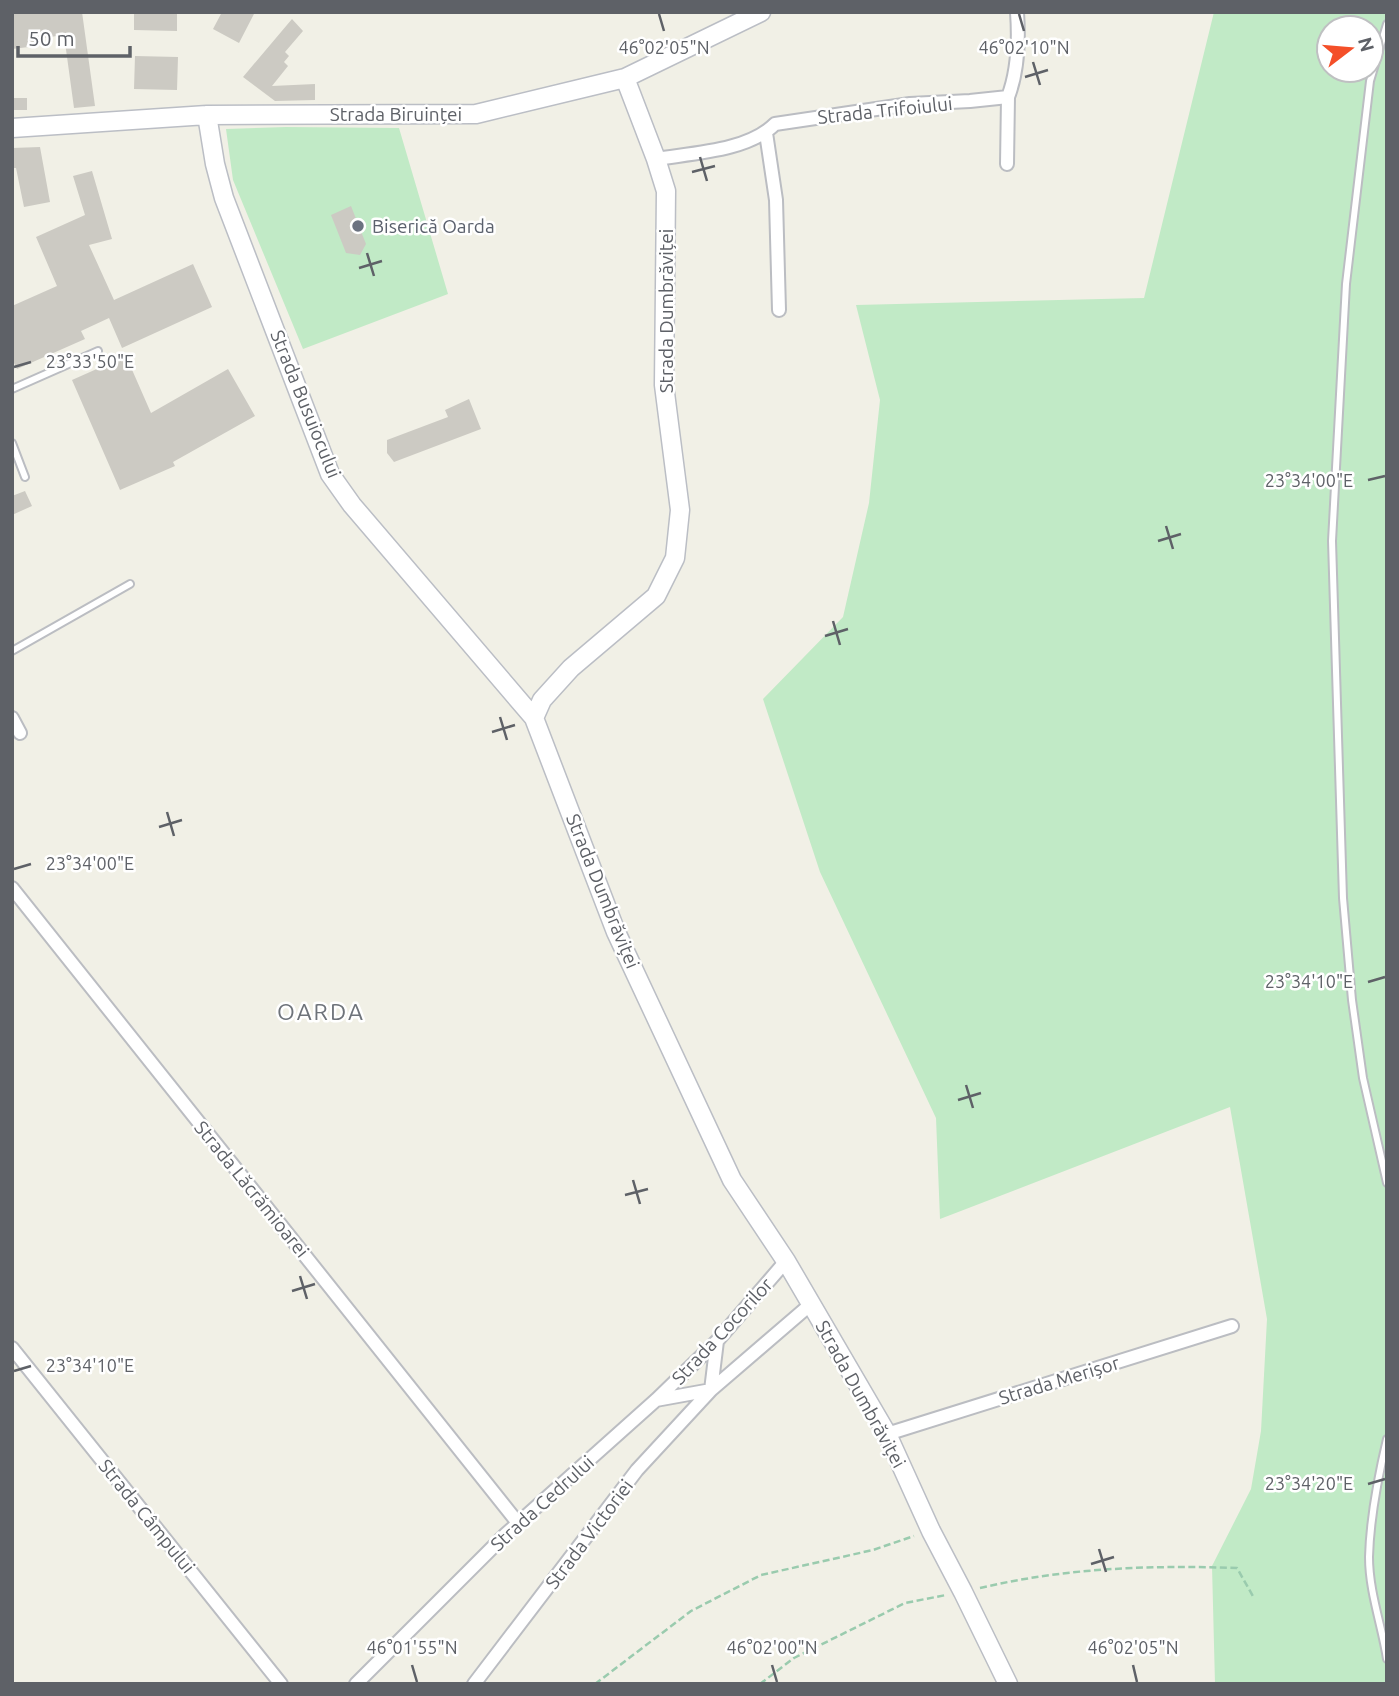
<svg xmlns="http://www.w3.org/2000/svg" width="1399" height="1696" viewBox="0 0 1399 1696" font-family="Ubuntu,sans-serif">
<style>
.green{fill:#c1eac6;fill-rule:evenodd}
.building{fill:#cccac3}
.lines{fill:none;stroke-linecap:round;stroke-linejoin:round}
.service-casing{stroke:#bbbdc2;stroke-width:10}
.minor-casing{stroke:#bbbdc2;stroke-width:16}
.secondary-casing{stroke:#bbbec5;stroke-width:21}
.path{stroke:#9acbae;stroke-width:2.5;stroke-dasharray:7 3.5;stroke-linecap:butt}
.service{stroke:#fff;stroke-width:6}
.minor{stroke:#fff;stroke-width:12}
.secondary{stroke:#fff;stroke-width:18}
.ticks{fill:none;stroke:#5e6167;stroke-width:2.5}
.worship-dot{fill:#6b7280;stroke:#fff;stroke-width:2.5}
.labels{text-anchor:middle;dominant-baseline:central;stroke-width:5;stroke-linejoin:round;paint-order:stroke}
.street-label{font-size:19px;fill:#5e6167;stroke:#fff}
.worship-label{font-size:19px;fill:#5b616d;stroke:#fff;text-anchor:start}
.quarter-label{font-size:23px;letter-spacing:2px;fill:#6e737a;stroke:#fff}
.ticks-label{font-size:18px;text-anchor:middle;fill:#5e6167;stroke:#fff;stroke-width:5;stroke-linejoin:round;paint-order:stroke}
</style>
<rect width="100%" height="100%" fill="#f1f0e6"/>
<path class="green" d="M1214,12H1387V1684H1215L1212,1566L1251,1489L1261,1431L1267,1319L1230,1107L940,1219L936,1118L820,872L763,699L843,617L869,503L880,400L856,305L1144,298ZM1329,28H1371V70H1329Z
M286,127L399,128L448,294L303,349L233,180L226,129Z"/>
<path class="building" d="M12,12H82L95,106L74,108L64,35L36,39L37,46L12,49Z
M134,12H177V31L134,30Z
M222,12H255L239,43L213,29Z
M292,19L303,31L285,52L289,56L284,62L288,66L272,86L315,84V100L275,101L243,77Z
M135,56L178,57L177,90L134,89Z
M12,98H27V110H12Z
M40,147L50,202L24,207L16,168H12V148Z
M92,171L112,239L89,245L114,300L193,264L212,307L122,348L109,318L81,331L85,339L17,369L12,359V306L57,286L36,237L85,215L73,176Z
M351,206L366,244L360,255L346,253L331,215Z
M126,356L151,413L228,369L255,416L173,462L175,466L120,490L72,380Z
M469,399L481,429L394,462L387,453V440L448,417L445,410Z
M25,491L32,506L12,515V496Z"/>
<g class="lines">
<g class="service-casing">
<path id="service" d="M1387,24L1370,81L1346,284L1332,541L1343,898L1352,1000L1363,1078L1387,1183
M12,389L98,351
M12,443L25,477
M12,651L130,584
M1387,1439C1378,1477 1370,1518 1369,1557C1369,1592 1382,1626 1387,1659"/>
</g>
<g class="minor-casing">
<path id="minor" d="M766,133L776,200L779,310
M656,159C693,153 748,151 775,124L910,104L970,101L1008,97
M1007,164L1008,97C1018,71 1019,40 1017,12
M12,718L20,733
M12,888L518,1523
M12,1348L281,1684
M711,1390L717,1341
M656,1400L711,1390
M887,1434L1232,1326
M356,1684L506,1534L656,1400L717,1341L786,1261
M474,1684L637,1470L711,1390L811,1304"/>
</g>
<g class="secondary-casing">
<path id="secondary" d="M207,115L215,164L224,198L330,474L352,505L534,718L616,932L732,1180L786,1261L887,1434L931,1531L963,1592L1008,1684
M12,128L207,115L476,114L625,78L761,12
M534,718L542,700L571,668L656,596L675,558L680,510L664,385L666,191L656,159L625,78"/>
</g>
<path class="path" d="M980,1588C1065,1568 1149,1565 1237,1568L1254,1598
M595,1684L691,1611L761,1575L873,1550L914,1536
M760,1684L794,1658L905,1603L946,1595"/>
<use href="#service" class="service"/>
<use href="#minor" class="minor"/>
<use href="#secondary" class="secondary"/>
</g>
<path class="ticks" d="M659,14L664,31M1019,14L1024,31M1033,62L1040,85M1025,77L1048,70M700,157L707,181M692,172L715,166M367,253L374,276M359,268L382,261M14,367L31,362M1368,480L1385,476M1166,526L1173,549M1158,541L1181,534M833,621L840,645M825,636L848,629M500,717L507,740M492,732L515,725M167,812L174,836M159,827L182,820M14,869L31,864M1368,982L1385,977M966,1085L973,1108M958,1100L981,1093M633,1180L640,1204M625,1195L648,1189M300,1276L307,1299M292,1291L315,1284M14,1371L31,1366M1368,1484L1385,1479M1099,1549L1106,1572M1091,1564L1114,1557M412,1665L417,1682M772,1665L777,1682M1133,1665L1137,1682"/>
<circle class="worship-dot" cx="358" cy="226" r="7"/>
<g class="labels">
<g class="street-label">
<text transform="translate(885 110) rotate(-6)">Strada Trifoiului</text>
<text x="396" y="114">Strada Biruinței</text>
<text transform="translate(666 311) rotate(-90)">Strada Dumbrăviței</text>
<text transform="translate(306 404) rotate(68)">Strada Busuiocului</text>
<text transform="translate(603 891) rotate(68)">Strada Dumbrăviței</text>
<text transform="translate(252 1189) rotate(51)">Strada Lăcrămioarei</text>
<text transform="translate(722 1331) rotate(-47)">Strada Cocorilor</text>
<text transform="translate(1059 1380) rotate(-17)">Strada Merișor</text>
<text transform="translate(861 1394) rotate(61)">Strada Dumbrăviței</text>
<text transform="translate(542 1503) rotate(-42)">Strada Cedrului</text>
<text transform="translate(147 1516) rotate(51)">Strada Câmpului</text>
<text transform="translate(589 1534) rotate(-53)">Strada Victoriei</text>
</g>
<g class="worship-label">
<text x="372" y="226">Biserică Oarda</text>
</g>
<g class="quarter-label">
<text x="321" y="1011">OARDA</text>
</g>
</g>
<g class="ticks-label">
<text x="664" y="54">46°02'05"N</text>
<text x="1024" y="54">46°02'10"N</text>
<text x="90" y="368">23°33'50"E</text>
<text x="1309" y="487">23°34'00"E</text>
<text x="90" y="870">23°34'00"E</text>
<text x="1309" y="988">23°34'10"E</text>
<text x="90" y="1372">23°34'10"E</text>
<text x="1309" y="1490">23°34'20"E</text>
<text x="412" y="1654">46°01'55"N</text>
<text x="772" y="1654">46°02'00"N</text>
<text x="1133" y="1654">46°02'05"N</text>
</g>
<rect width="1399" height="1696" fill="none" stroke="#5e6167" stroke-width="28"/>
<g transform="translate(1350 49) rotate(74)"><circle r="33" fill="#ffffff" stroke="#bfc0c2" stroke-width="2"/>
<path d="M0-5L12 26L0 18L-12 26Z" fill="#f44f29"/>
<text y="-10" font-size="19" font-weight="bold" text-anchor="middle" fill="#5e6167">N</text>
</g>
<path d="M18 46v10h112v-10" fill="none" stroke="#5e6167" stroke-width="3.5"/>
<text x="28" y="46" font-size="21" fill="#5e6167" stroke="#ffffff" stroke-width="5" paint-order="stroke">50 m</text>
</svg>
